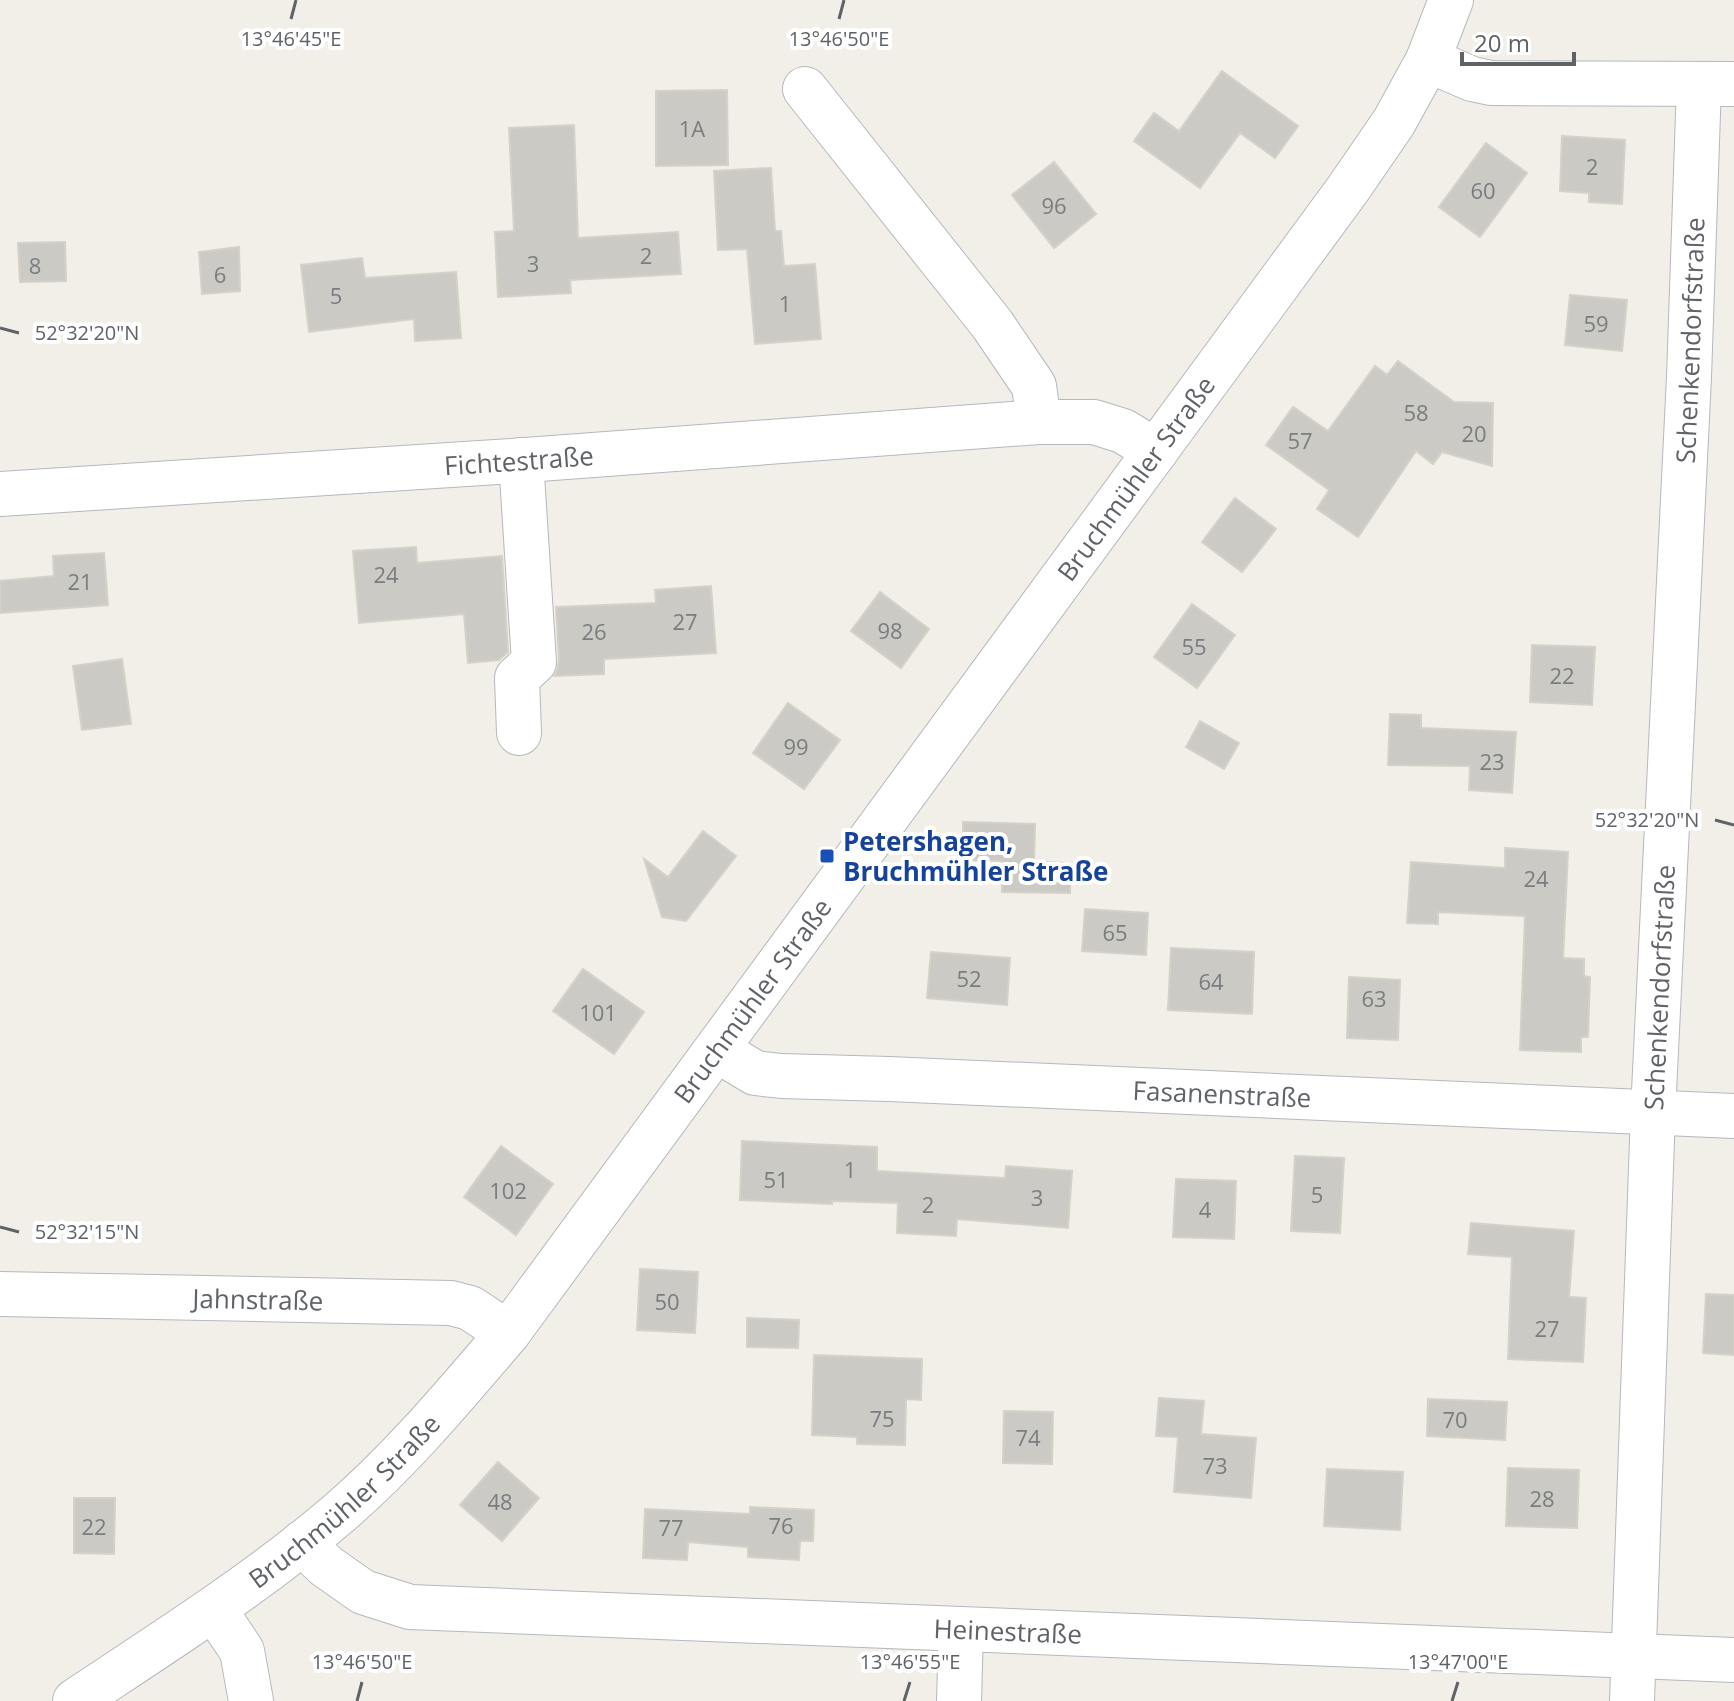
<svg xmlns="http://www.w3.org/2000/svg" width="1734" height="1701" viewBox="0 0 1734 1701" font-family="'Open Sans',sans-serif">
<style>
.building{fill:#cccac5;stroke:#d6d1c6;stroke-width:2}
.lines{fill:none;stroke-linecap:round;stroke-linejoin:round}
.minor-casing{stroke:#b5b8bc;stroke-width:46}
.minor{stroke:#fff;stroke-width:44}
.ticks{fill:none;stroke:#5f6368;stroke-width:3}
.transit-dot{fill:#1a4fb4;stroke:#fff;stroke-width:3}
.labels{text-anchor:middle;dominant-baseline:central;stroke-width:8;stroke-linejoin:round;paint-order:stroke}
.number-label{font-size:22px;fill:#7a7d7f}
.street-label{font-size:26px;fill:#5f6368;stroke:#fff}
.transit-label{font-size:26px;font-weight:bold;fill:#164399;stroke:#fff;text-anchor:start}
.ticks-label{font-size:20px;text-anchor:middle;fill:#5f6368;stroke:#fff;stroke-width:8;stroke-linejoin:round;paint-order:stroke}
</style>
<rect width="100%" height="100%" fill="#f1efe8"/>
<path class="building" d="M1222,71L1298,126L1275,158L1240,133L1200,188L1134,141L1154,113L1179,131Z
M727,90L728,165L656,166V91Z
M574,125L578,238L678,232L681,274L570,280L571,293L498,297L495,232L514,231L509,128Z
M1562,136L1625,140L1622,204L1589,202V193L1560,191Z
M1486,143L1527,173L1480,237L1439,207Z
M1054,162L1096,214L1054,248L1012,195Z
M771,168L775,231H781L784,266L815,264L821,339L755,344L747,249L718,250L714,171Z
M65,242L66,281L20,282L18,243Z
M239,247L240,291L202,294L199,252Z
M362,258L365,278L456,272L461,338L415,341L414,319L309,332L301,265Z
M1570,295L1627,300L1622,351L1565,345Z
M1398,361L1454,402L1493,403L1492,466L1442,452L1433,464L1416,451L1358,537L1317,509L1329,490L1266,445L1293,407L1328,431L1375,366L1387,375Z
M1235,498L1276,529L1242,572L1202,542Z
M416,547L417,563L502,556L508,652L499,660L468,663L464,614L359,623L353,551Z
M104,553L108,605L0,613V581L54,576L53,556Z
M711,586L716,653L604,659V674L554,676L557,671L559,660L556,607L656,603L655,590Z
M880,592L929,629L901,668L851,631Z
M1192,604L1235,635L1197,688L1154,657Z
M1532,645L1595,647L1592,705L1530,702Z
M122,659L131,724L82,730L73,666Z
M788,703L840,740L804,789L753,753Z
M1390,714L1421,715V728L1516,732L1512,793L1469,790L1470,766L1388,765Z
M1200,721L1239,743L1224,769L1186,747Z
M963,822L1035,824L1034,862L1070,863V893L1002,892V861L963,860Z
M703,831L736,856L686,921L662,917L644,859L668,877Z
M1505,848L1568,852L1563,958L1584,959V976L1590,977L1588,1037H1581V1052L1520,1050L1525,916L1438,912V924L1407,923L1411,862L1505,868Z
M1085,909L1148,913L1146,955L1082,951Z
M1171,948L1254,952L1252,1014L1168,1010Z
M931,952L1010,958L1007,1005L927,998Z
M583,969L644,1012L614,1054L553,1011Z
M1349,977L1400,980L1398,1040L1347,1038Z
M742,1141L877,1147V1171L1005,1178L1006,1166L1072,1171L1068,1228L957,1219L956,1236L897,1233L898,1203L832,1201V1204L740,1200Z
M501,1146L553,1184L516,1235L464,1197Z
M1295,1156L1344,1158L1340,1233L1291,1231Z
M1176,1179L1236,1181L1234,1239L1173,1237Z
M1471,1223L1574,1231L1569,1297L1586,1298L1583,1362L1508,1359L1512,1257L1468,1254Z
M640,1269L698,1272L695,1333L637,1330Z
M1706,1294L1734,1295V1355L1703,1353Z
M747,1318L799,1320L798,1348L747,1347Z
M814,1355L922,1359L921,1400L906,1399L905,1445L857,1444V1437L812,1435Z
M1159,1398L1204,1401L1201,1434L1256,1438L1251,1498L1174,1492L1178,1437L1156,1436Z
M1428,1399L1507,1402L1505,1440L1427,1436Z
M1004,1411L1053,1412L1052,1464L1003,1463Z
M498,1462L539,1498L502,1541L460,1505Z
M1508,1468L1579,1470L1577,1528L1506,1526Z
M1327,1469L1403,1472L1400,1530L1324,1526Z
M74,1498H115L114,1554L74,1553Z
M750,1507L814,1510L813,1541H800L799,1560L748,1557V1547L688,1542L687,1560L643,1558L645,1509L750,1514Z"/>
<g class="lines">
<g class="minor-casing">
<g id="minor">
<path d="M1428,60L1472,79L1491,83L1734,84"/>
<path d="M805,89L992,324L1034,386L1039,422"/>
<path id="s1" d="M0,494L512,461L1039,422H1094L1123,431L1156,451"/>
<path d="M519,733L517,678L534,662L521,460"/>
<path id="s2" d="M717,1050L755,1073L781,1076L889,1079L1734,1116"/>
<path id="s3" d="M0,1294L451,1303L470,1308L508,1333"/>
<path id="s4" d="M302,1543L326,1566L363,1592L410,1607L1734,1660"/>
<path d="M214,1609L242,1651L251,1701"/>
<path id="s5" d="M75,1701C164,1642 256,1584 338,1514C401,1460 454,1396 508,1333L1348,189L1394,122L1428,60L1451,0"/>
<path d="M959,1701L961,1630"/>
<path id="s6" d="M1632,1701L1653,1112L1689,377L1699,84"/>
</g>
</g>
<use href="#minor" class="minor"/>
</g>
<path class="ticks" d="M291,19L296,0M839,19L844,0M0,328L19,333M1715,820L1734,825M0,1227L19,1232M357,1701L362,1682M904,1701L910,1682M1452,1701L1458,1682"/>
<rect class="transit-dot" x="819" y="848" width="16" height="16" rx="4"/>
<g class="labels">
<g class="number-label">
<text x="692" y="128">1A</text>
<text x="1592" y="166">2</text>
<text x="1483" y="190">60</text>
<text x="1054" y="205">96</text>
<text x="646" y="255">2</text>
<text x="533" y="263">3</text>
<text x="35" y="265">8</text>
<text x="220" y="274">6</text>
<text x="336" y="295">5</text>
<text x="785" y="303">1</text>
<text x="1596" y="323">59</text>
<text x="1416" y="412">58</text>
<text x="1474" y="433">20</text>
<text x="1300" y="440">57</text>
<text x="386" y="574">24</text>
<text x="80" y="581">21</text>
<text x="685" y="621">27</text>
<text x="890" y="630">98</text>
<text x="594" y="631">26</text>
<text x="1194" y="646">55</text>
<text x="1562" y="675">22</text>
<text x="796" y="746">99</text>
<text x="1492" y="761">23</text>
<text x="1536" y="878">24</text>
<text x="1115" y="932">65</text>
<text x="969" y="978">52</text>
<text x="1211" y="981">64</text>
<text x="1374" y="998">63</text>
<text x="598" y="1012">101</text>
<text x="850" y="1169">1</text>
<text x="776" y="1179">51</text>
<text x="508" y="1190">102</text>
<text x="1317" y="1194">5</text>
<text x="1037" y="1197">3</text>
<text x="928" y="1204">2</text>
<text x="1205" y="1209">4</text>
<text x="667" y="1301">50</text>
<text x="1547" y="1328">27</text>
<text x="882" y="1418">75</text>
<text x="1455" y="1419">70</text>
<text x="1028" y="1437">74</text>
<text x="1215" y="1465">73</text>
<text x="1542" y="1498">28</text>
<text x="500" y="1501">48</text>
<text x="781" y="1525">76</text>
<text x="94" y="1526">22</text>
<text x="671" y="1527">77</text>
</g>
<g class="street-label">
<text stroke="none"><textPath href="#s6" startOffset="1362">Schenkendorfstraße</textPath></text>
<text stroke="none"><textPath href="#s1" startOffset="520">Fichtestraße</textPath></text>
<text stroke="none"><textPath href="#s5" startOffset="1632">Bruchmühler Straße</textPath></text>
<text stroke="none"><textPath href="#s6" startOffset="714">Schenkendorfstraße</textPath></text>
<text stroke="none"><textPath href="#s5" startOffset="984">Bruchmühler Straße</textPath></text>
<text stroke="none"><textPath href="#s2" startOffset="512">Fasanenstraße</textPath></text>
<text stroke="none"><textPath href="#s3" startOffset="258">Jahnstraße</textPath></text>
<text stroke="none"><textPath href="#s5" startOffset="336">Bruchmühler Straße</textPath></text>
<text stroke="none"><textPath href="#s4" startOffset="726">Heinestraße</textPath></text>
</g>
<g class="transit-label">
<text x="843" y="841">Petershagen,<tspan x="843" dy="30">Bruchmühler Straße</tspan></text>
</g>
</g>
<g class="ticks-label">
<text x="291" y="46">13°46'45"E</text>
<text x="839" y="46">13°46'50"E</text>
<text x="87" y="340">52°32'20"N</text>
<text x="1647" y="827">52°32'20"N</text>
<text x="87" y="1239">52°32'15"N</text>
<text x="362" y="1669">13°46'50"E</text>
<text x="910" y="1669">13°46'55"E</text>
<text x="1458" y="1669">13°47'00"E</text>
</g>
<path d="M1462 52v12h112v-12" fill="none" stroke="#5f6368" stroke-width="4"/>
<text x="1474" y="52" font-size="24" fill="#5f6368" stroke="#ffffff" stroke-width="6" paint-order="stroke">20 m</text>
</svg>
